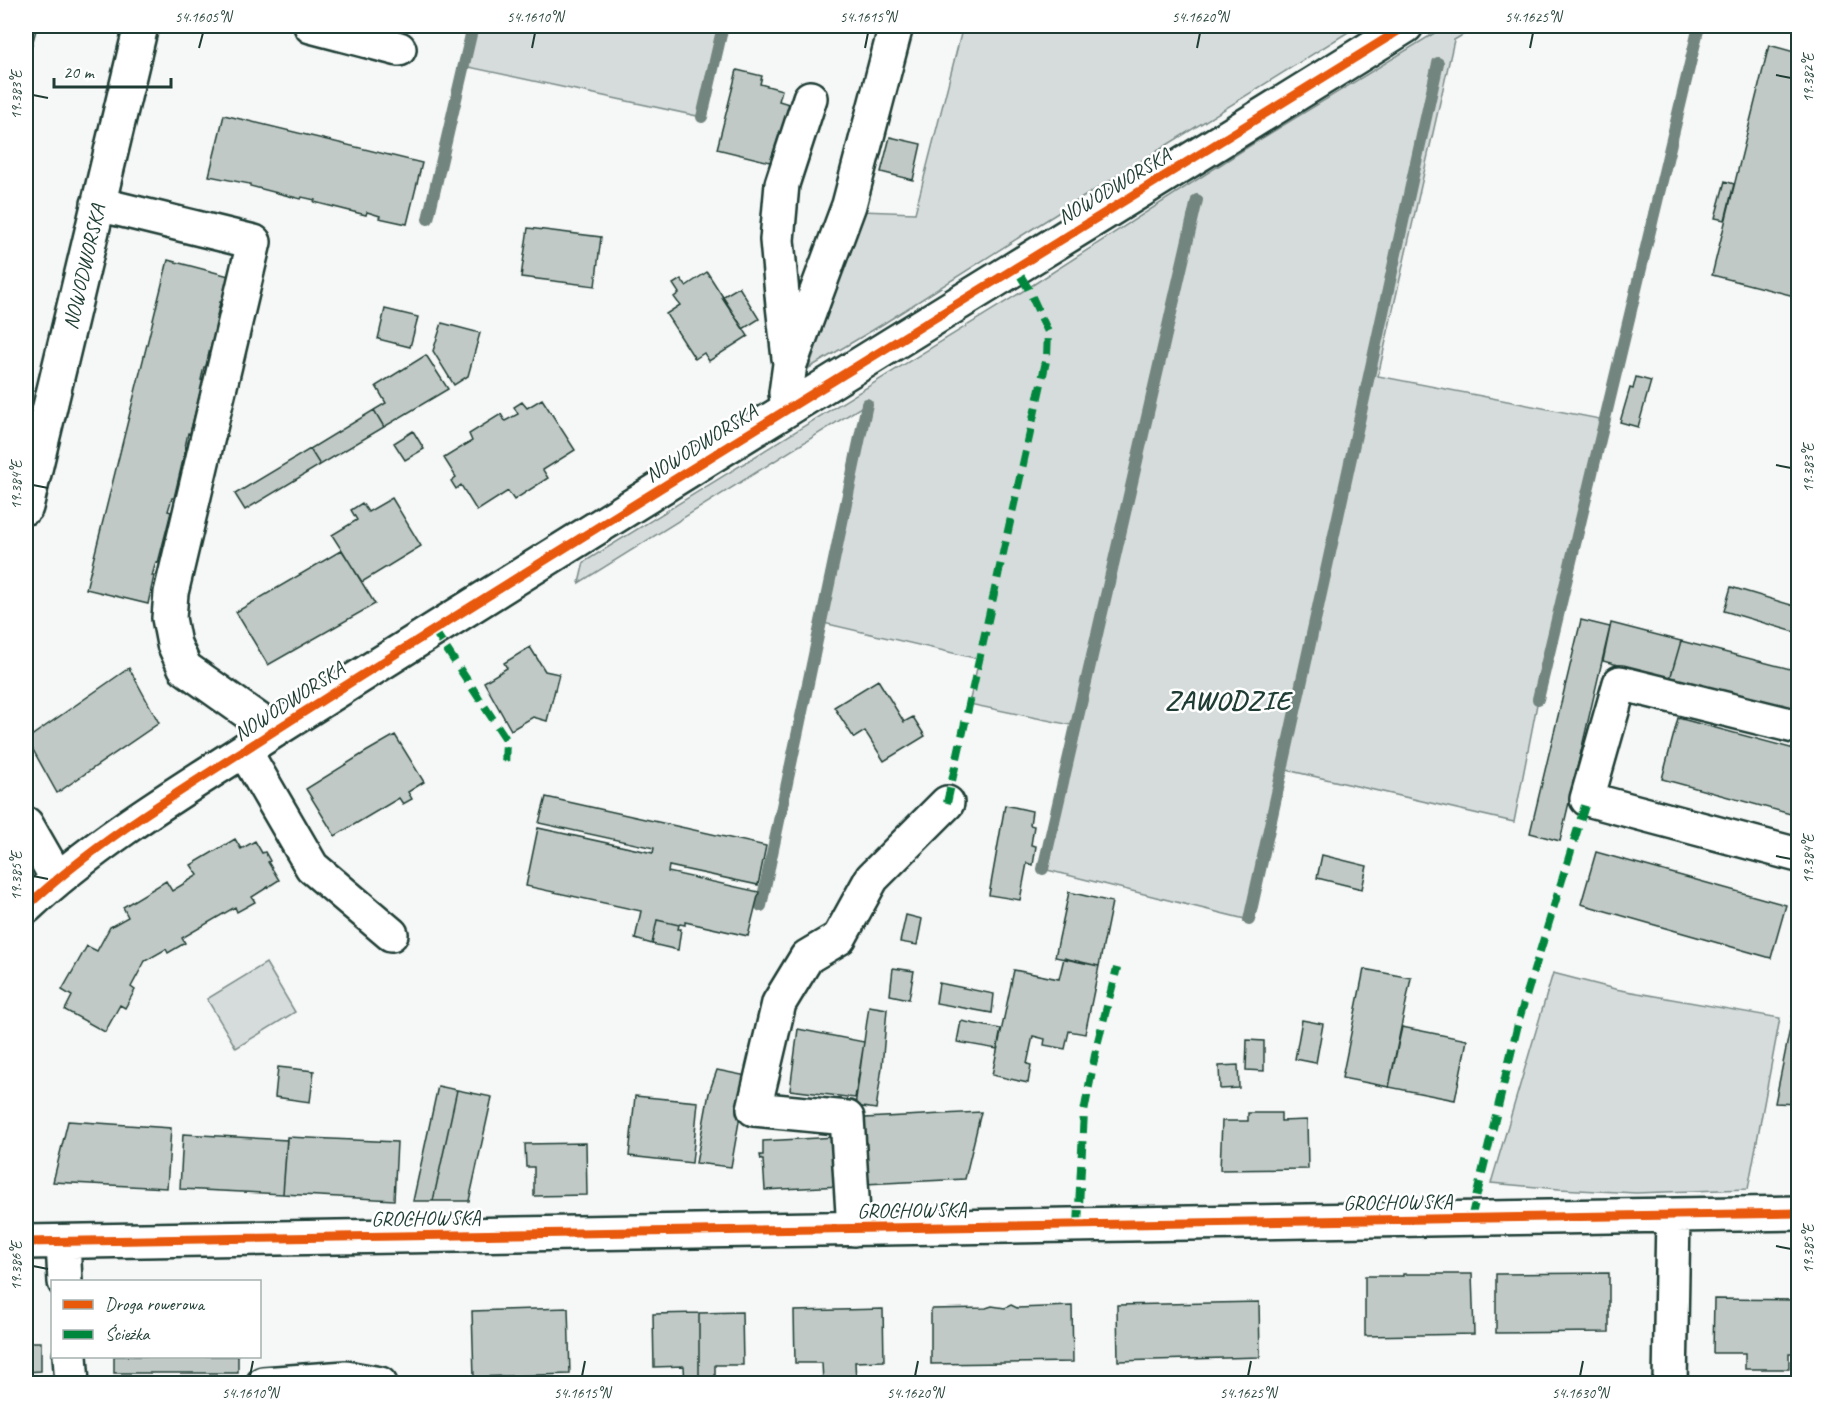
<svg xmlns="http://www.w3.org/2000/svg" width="1824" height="1409" viewBox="0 0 1824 1409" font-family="Caveat,sans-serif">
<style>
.green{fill:#d6dcdb;stroke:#7a8c88;stroke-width:1.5}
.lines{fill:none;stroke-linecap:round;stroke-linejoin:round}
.stream{stroke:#72857f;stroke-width:12}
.building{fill:#c0c9c6;stroke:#1f3d34;stroke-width:1.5}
.minor-casing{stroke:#1f3d34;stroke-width:38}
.minor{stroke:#fff;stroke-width:33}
.quiet{stroke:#00873e;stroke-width:8;stroke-dasharray:15 8;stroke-linecap:butt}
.cycleway-casing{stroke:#fff;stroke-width:13}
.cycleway{stroke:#e8590c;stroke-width:9}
.ticks{fill:none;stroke:#1f3d34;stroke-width:2}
.labels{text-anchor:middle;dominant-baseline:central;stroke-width:5;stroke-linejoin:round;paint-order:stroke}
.street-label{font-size:21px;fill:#1f3d34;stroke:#fff}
.district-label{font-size:27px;font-weight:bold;letter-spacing:1.5px;fill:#1f3d34;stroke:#fff}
.neatline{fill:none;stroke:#1f3d34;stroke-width:2}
.ticks-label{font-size:15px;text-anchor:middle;fill:#1f3d34}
</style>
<rect width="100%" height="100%" fill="#f6f7f7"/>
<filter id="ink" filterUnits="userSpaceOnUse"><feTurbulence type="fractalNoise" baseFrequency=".0167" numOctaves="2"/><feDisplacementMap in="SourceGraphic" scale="12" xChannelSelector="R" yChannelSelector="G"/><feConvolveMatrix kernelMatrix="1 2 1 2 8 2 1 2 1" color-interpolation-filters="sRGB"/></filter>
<g filter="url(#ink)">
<path class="green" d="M473,26H723L702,117L464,66Z
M963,26H1358L1029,231L883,324L809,368L861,211L915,213Z
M1446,26H1478L1454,40L1378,376L1605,420L1538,699L1514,822L1282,769L1249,920L1043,869L1076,726L969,704L979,659L819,622L869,402L579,583L584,562L1028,288L1251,145Z
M266,963L295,1012L236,1048L207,999Z
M1553,973L1615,989L1780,1018L1748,1189L1636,1193L1559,1189L1491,1183Z"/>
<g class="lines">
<path class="stream" d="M702,117L723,26
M428,219L473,26
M1538,699L1699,26
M1043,869L1197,200
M761,906L867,404
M1249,920L1438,63"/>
</g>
<path class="building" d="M26,26H37L26,67Z
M1769,45L1798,53V297L1712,275Z
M737,70L762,76L760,84L782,90L779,101L789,104L774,163L717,149Z
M224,115L422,163L407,224L379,218L380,216L367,212L366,215L314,202L315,200L302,197L301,199L250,186V184L209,176Z
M890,137L921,144L913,180L881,172Z
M1725,181L1734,184L1725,220L1715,218Z
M528,228L601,237L595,286L521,277Z
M168,260L229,276L222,303L220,302L217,316L219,317L206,367H204L201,380L203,381L190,434L188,433L185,447H186L174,498H172L168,511L171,512L158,563L156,562L152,576H154L148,604L86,589Z
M707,272L748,336L709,361L704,353L695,359L666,314L680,305L674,297L679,293L673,284L681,279L686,286Z
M739,287L759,319L743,329L722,297Z
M385,309L418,317L410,347L378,339Z
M442,323L480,333L468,376L454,385L433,351Z
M426,355L448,389L384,427L374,410L386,403L376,386Z
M1636,377L1651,381L1638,427L1620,422L1630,388L1633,389Z
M542,399L575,450L543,470L548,478L514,500L508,491L477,511L461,485L456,489L451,481L456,477L444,458L472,441L469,434L501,414L505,421L518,414L514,407L522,402L527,408Z
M374,410L384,427L320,465L310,449Z
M413,431L424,449L405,460L394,443Z
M310,449L320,465L245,510L235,494Z
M392,498L421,546L362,582L332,535L357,520L351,510L362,503L368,512Z
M342,550L375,604L268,665L236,612Z
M1731,587L1798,607V633L1724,611Z
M1581,620L1610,627L1560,841L1530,833Z
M1611,623L1681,641L1670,679L1603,661Z
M1681,641L1798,671V715L1670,679Z
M530,647L545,671L559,674L547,721L533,717L511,730L484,682L507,668L504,663Z
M129,668L159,723L57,793L27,739Z
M878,680L904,722L913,717L925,736L884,761L865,731L854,738L834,707Z
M1678,718L1798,750V816L1662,779Z
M395,735L424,782L408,792L412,799L403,804L399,798L335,836L306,789L364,753Z
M546,797L766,846L758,885L669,866L668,872L759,892L748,936L685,922V925L680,924L679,925L657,920L652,944L635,939L641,911L526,886L538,828L653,853L654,848L539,823Z
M1005,805L1032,811L1030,825L1034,826L1031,845L1036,846L1033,865L1027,863L1020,900L989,895Z
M235,839L241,849L255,841L262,853L265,852L270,861L268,862L279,880L252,897L255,902L237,912L235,907L182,938L185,943L168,953L166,949L145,961L131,987L135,990L125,1008L120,1005L105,1032L65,1010L72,996L62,990L87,946L97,951L110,927L128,917L123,907L166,881L172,891L198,875L191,865Z
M1596,852L1786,905L1771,958L1581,904Z
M1322,855L1367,866L1362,889L1317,878Z
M1069,892L1112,902L1099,966L1055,957Z
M906,915L922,919L917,945L900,942Z
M657,920L679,925L678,929H681L678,950L652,944Z
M1064,958L1099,966L1085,1034L1069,1031L1065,1049L1044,1045L1045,1039L1033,1036L1027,1064L1031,1065L1028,1083L992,1075L1014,970L1059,979Z
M893,968L914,971L909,999L890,995Z
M1364,969L1411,978L1389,1087L1342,1078Z
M939,983L994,994L992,1013L936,1003Z
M1798,989V1104L1775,1103Z
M869,1006L887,1009L882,1067L876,1109L855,1106Z
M1302,1020L1323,1024L1316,1063L1295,1059Z
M961,1021L1001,1029L997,1049L957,1042Z
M1402,1027L1467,1040L1455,1100L1389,1087Z
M798,1029L864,1042L855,1098L790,1090Z
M1247,1040L1264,1041V1071L1246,1070Z
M1238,1065L1239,1088L1220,1089L1219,1066Z
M278,1067L314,1071L310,1102L275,1097Z
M717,1070L747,1076L731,1167L696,1163L709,1093Z
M438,1086L457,1090L433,1201H413Z
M457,1090L492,1097L469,1201H433Z
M635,1096L698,1102L692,1163L629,1156Z
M981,1112L965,1179L865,1184V1118Z
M1248,1113H1281V1121L1307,1120L1308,1169L1220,1170L1222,1121H1248Z
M68,1121L171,1128L167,1188L53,1182Z
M183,1134L287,1140L283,1194L180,1189Z
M287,1137L397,1142L394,1200L283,1194Z
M837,1137L840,1186L765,1190L763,1160H761L760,1155H763V1141Z
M586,1143L587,1195L534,1196V1167H526L525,1144Z
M1609,1273V1332L1496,1333V1274Z
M1403,1274H1472L1474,1334L1365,1336V1276H1403Z
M1714,1299L1798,1300V1353H1789V1369H1745V1353H1713Z
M1259,1302L1260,1357L1118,1361L1117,1305Z
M1011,1305L1017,1308L1072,1306L1073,1362L931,1364V1309L986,1308L992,1306L1005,1308Z
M568,1308L570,1374L474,1377L472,1311Z
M883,1309L884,1361L855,1362L856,1381H823L822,1363H795L794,1311Z
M742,1312L743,1365H715V1384H699V1313Z
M699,1313V1384H685L684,1366L654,1367L653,1314Z
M26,1342H41V1371L26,1372Z
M114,1356H238V1373H114Z"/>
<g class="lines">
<g class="minor-casing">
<path id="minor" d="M311,26L399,49
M98,204L254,242L171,593L169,618L174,644L185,668L274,731
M789,358L783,305L777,240L782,184L810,98
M788,409L786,393L790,364L849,205L896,26
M26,507L141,26
M1798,727L1620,683L1587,799L1798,855
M244,750L312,867L391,934
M26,824L57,878
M26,907C100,838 189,786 274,731C649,492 1029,261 1406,26
M854,1229L847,1118L754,1109L779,1003L807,957L839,938L872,878L947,803
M26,1242L1798,1213
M63,1242L65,1282
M70,1356L72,1384
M263,1384L346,1378L380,1384
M1670,1384L1673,1216"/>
</g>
<use href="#minor" class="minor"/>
<path class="quiet" d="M434,630L506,739L505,768
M947,803L1047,357L1048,332L1028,288L1015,267
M1471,1219L1520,1016L1587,799
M1078,1225L1084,1112L1097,1045L1117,968"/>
<g class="cycleway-casing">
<path id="cycleway" d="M26,907C100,838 189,786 274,731C649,492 1029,261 1406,26
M26,1242L1798,1213"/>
</g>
<use href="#cycleway" class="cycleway"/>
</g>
</g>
<path class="ticks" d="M199,48L203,33M532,48L535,33M865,48L868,33M1197,48L1200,33M1530,48L1533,33M1776,75L1791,78M33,95L48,98M1776,465L1791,468M33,485L48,488M1776,856L1791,859M33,876L48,879M1776,1246L1791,1249M33,1266L48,1269M250,1376L253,1361M582,1376L585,1361M915,1376L918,1361M1248,1376L1251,1361M1580,1376L1583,1361"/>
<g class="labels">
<g class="street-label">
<text transform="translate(1114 186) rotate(-31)">NOWODWORSKA</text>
<text transform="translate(84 267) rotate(-77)">NOWODWORSKA</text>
<text transform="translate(701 443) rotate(-32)">NOWODWORSKA</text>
<text transform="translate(289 701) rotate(-33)">NOWODWORSKA</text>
<text transform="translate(1398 1202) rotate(-1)">GROCHOWSKA</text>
<text transform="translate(912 1210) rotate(-1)">GROCHOWSKA</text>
<text transform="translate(426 1218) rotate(-1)">GROCHOWSKA</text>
</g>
<g class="district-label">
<text x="1228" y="700">ZAWODZIE</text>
</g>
</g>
<rect width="1824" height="1409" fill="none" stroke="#fff" stroke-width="66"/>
<rect x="51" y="1280" width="210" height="78" fill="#ffffff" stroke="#a5b1ae" stroke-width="1.5"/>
<rect x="63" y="1300" width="30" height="9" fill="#e8590c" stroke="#a5b1ae" stroke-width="1.5"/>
<text x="105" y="1310" font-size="18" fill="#1f3d34">Droga rowerowa</text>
<rect x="63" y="1330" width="30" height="9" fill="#00873e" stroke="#a5b1ae" stroke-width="1.5"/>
<text x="105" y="1340" font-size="18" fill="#1f3d34">Ścieżka</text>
<path d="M54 78v9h117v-9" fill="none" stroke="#1f3d34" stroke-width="3"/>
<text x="63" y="78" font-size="18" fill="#1f3d34" stroke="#ffffff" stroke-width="4.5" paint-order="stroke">20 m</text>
<rect x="33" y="33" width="1758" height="1343" class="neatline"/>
<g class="ticks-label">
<text x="203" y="22">54.1605°N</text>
<text x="535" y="22">54.1610°N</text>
<text x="868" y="22">54.1615°N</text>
<text x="1200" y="22">54.1620°N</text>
<text x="1533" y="22">54.1625°N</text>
<text transform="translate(1808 78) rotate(-90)" y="5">19.382°E</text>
<text transform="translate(16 95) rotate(-90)" y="5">19.383°E</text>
<text transform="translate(1808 468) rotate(-90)" y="5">19.383°E</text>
<text transform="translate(16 485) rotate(-90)" y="5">19.384°E</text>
<text transform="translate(1808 859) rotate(-90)" y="5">19.384°E</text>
<text transform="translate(16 876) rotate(-90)" y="5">19.385°E</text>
<text transform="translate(1808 1249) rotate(-90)" y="5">19.385°E</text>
<text transform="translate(16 1266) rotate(-90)" y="5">19.386°E</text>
<text x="250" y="1398">54.1610°N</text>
<text x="582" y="1398">54.1615°N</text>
<text x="915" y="1398">54.1620°N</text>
<text x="1248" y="1398">54.1625°N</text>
<text x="1580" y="1398">54.1630°N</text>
</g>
</svg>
